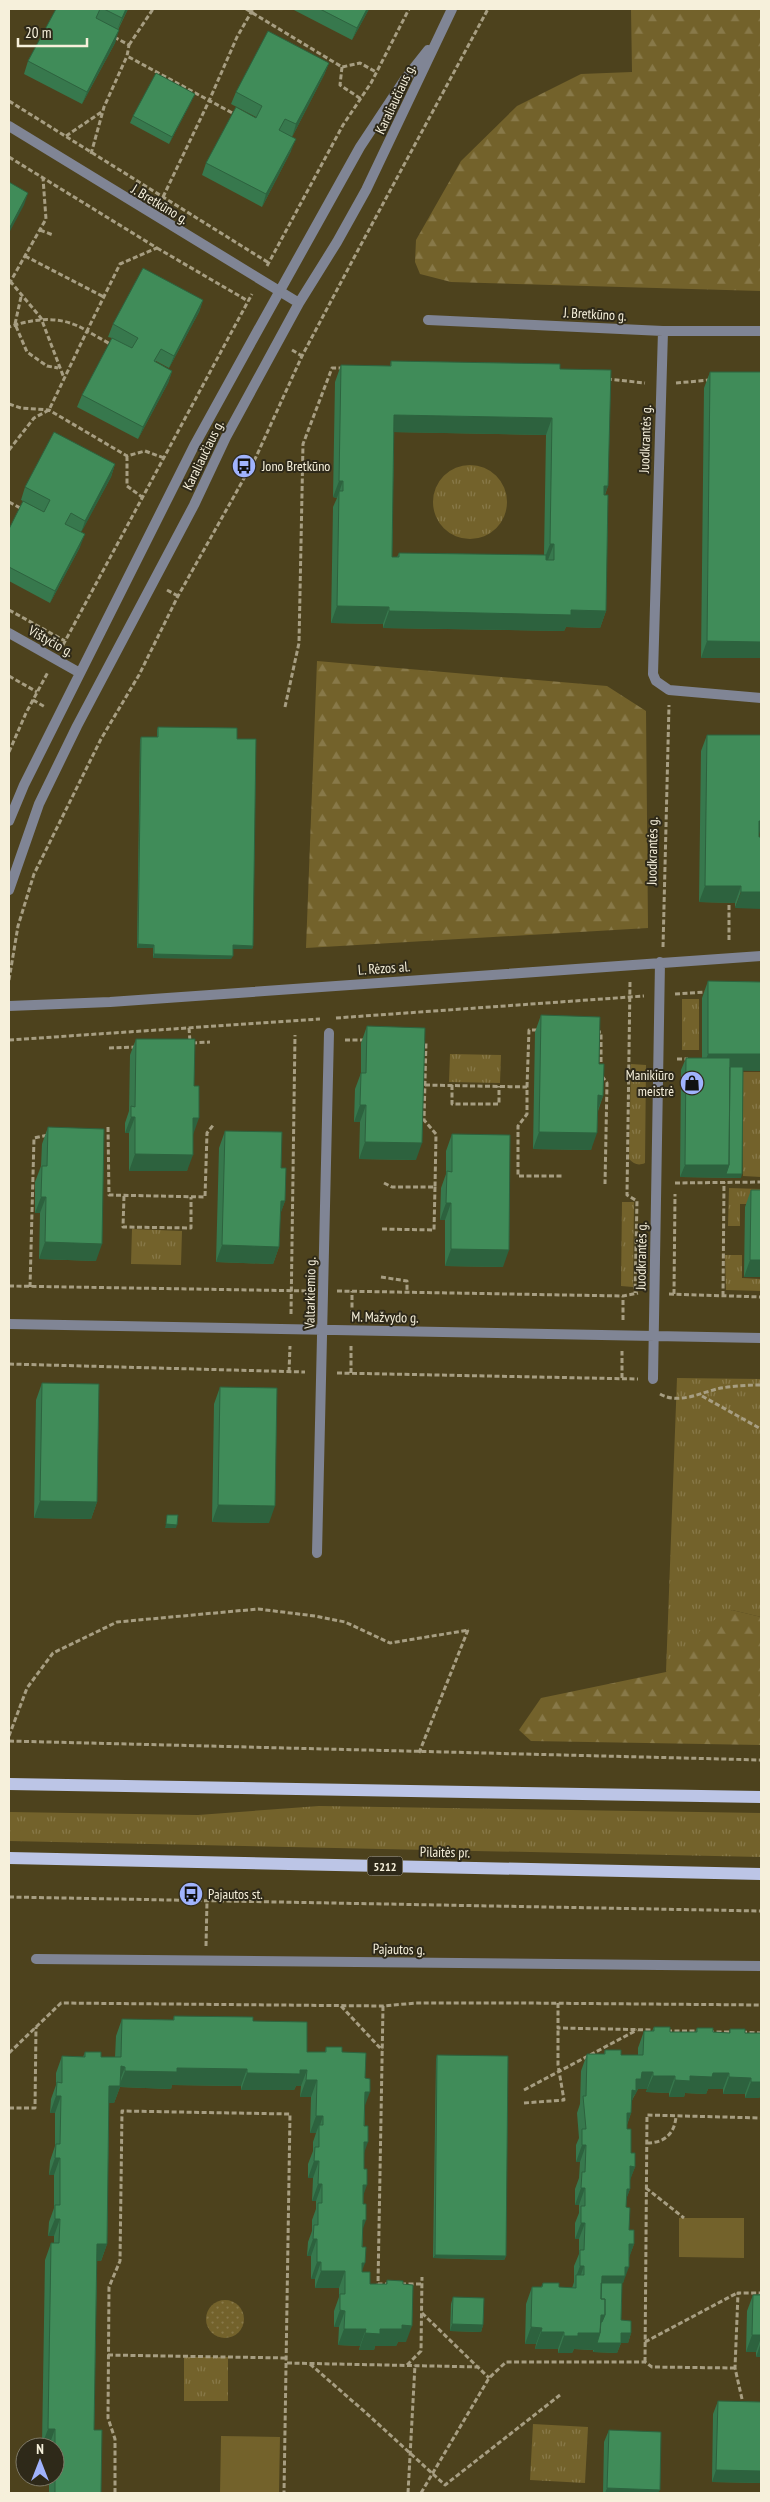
<svg xmlns="http://www.w3.org/2000/svg" width="770" height="2502" viewBox="0 0 770 2502" font-family="'PT Sans Narrow',sans-serif">
<style>
.grass{fill:url(#grass-tufts)}
.forest{fill:url(#forest-firs)}
.garden{fill:url(#garden-dots)}
.pitch{fill:#73622b}
.lines{fill:none;stroke-linecap:round;stroke-linejoin:round}
.path{stroke:#a79e82;stroke-width:3;stroke-dasharray:5 2.5;stroke-linecap:butt}
.street{stroke:#808595;stroke-width:10}
.primary{stroke:#bcc5e6;stroke-width:12}
.wall{fill:#37784d;fill-rule:evenodd}
.shaded-wall{fill:#2d623e}
.building{fill:#408c59;stroke:#2d623e;fill-rule:evenodd}
.labels{text-anchor:middle;dominant-baseline:central;stroke-width:4;stroke-linejoin:round;paint-order:stroke}
.shield{fill:#2e2919;stroke:#bab4a1;stroke-width:1}
.shield-label{font-size:12px;font-weight:bold;fill:#f6f0db}
.street-label{font-size:14px;fill:#f6f0db;stroke:#2e2919}
.poi-label{font-size:14px;fill:#f6f0db;stroke:#2e2919;text-anchor:start}
</style>
<defs>
<pattern id="grass-tufts" width="24" height="20" patternUnits="userSpaceOnUse" patternTransform="scale(1.25)"><rect width="24" height="20" fill="#73622b"/><path d="M3 7l-1-3M5 7V3M7 7l1-3M15 17l-1-3M17 17v-4M19 17l1-3" fill="none" stroke="#887949"/></pattern>
<pattern id="forest-firs" width="22" height="20" patternUnits="userSpaceOnUse" patternTransform="scale(1.25)"><rect width="22" height="20" fill="#73622b"/><path d="M5 1l3.5 6h-7zM16 11l3.5 6h-7z" fill="#887949"/></pattern>
<pattern id="garden-dots" width="8" height="8" patternUnits="userSpaceOnUse" patternTransform="scale(1.25)"><rect width="8" height="8" fill="#73622b"/><path d="M2 2h.1M6 6h.1" fill="none" stroke="#887949" stroke-width="1.8" stroke-linecap="round"/></pattern>
</defs>
<rect width="100%" height="100%" fill="#4d421d"/>
<path class="grass" d="M433 502a37 37 0 1 1 74 0a37 37 0 1 1-74 0Z
M682,999H699V1050H682Z
M450,1054L501,1055L500,1083L449,1082Z
M631,1064L646,1065L645,1163C638,1166 634,1164 629,1159Z
M743,1072H761V1177L743,1176Z
M729,1188L761,1189V1204H740V1226H728Z
M622,1202H634L633,1287L621,1286Z
M132,1229L182,1231L181,1265L131,1264Z
M725,1255H742V1278L761,1279V1291L726,1290Z
M677,1378L761,1379V1617L732,1610L666,1672Z
M319,1806L761,1813V1857L9,1841V1812L198,1815Z
M184,2357H228V2401H184Z
M533,2424L588,2427L585,2483L530,2480Z"/>
<path class="forest" d="M631,9H761V291L451,282L420,274L415,262L416,240L461,161L517,106L581,74L632,72Z
M317,661L607,686L646,711L648,928L306,948Z
M732,1610L761,1617V1745L531,1741L519,1730L541,1698L666,1672L704,1626Z"/>
<path class="garden" d="M206 2319a19 19 0 1 1 38 0a19 19 0 1 1-38 0Z"/>
<path class="pitch" d="M679,2218H744V2258L679,2257Z
M221,2436L280,2437L279,2493H220Z"/>
<g class="lines">
<path class="path" d="M246,9L342,67L360,63L376,72
M114,37L129,45L127,56L236,115
M129,45L153,9
M342,67L340,85L361,99
M9,101L269,263
M66,136L103,111
M91,154L104,107L127,56
M9,157L157,248L120,264L87,331C62,315 35,318 9,327
M163,197L209,101L237,37L253,9
M40,230L53,235
M157,248L248,301
M25,256L104,297
M267,266L343,125L371,83L409,9
M10,281L41,318L64,378
M9,284L46,219L43,178
M21,297L15,324L27,352L47,366L58,368
M292,350L302,356
M607,379L645,383
M676,383L710,380
M9,404L21,408L49,410L127,456L145,451L164,458
M9,450L34,418L49,410L87,331L112,345
M127,456V486L142,497
M9,502L24,510
M167,590L178,596
M9,610L65,641
M63,645L252,294
M9,676L37,692
M33,700L45,707
M285,707L299,643L303,444L332,368H344
M9,752L26,713L48,672
M729,940V903
M663,947L669,705
M9,980L18,926L34,874L101,739L139,675L178,596L256,457L302,356L357,252L488,9
M630,982L627,1195L637,1201L635,1293
M675,994L706,992
M336,1018L644,996
M189,1028L190,1042
M596,1032H601V1068
M9,1040L320,1019
M345,1040H366
M192,1043L210,1042
M109,1048L136,1047
M677,1059H688
M602,1076L607,1083L605,1184
M425,1085L527,1087V1114L518,1126V1176H562
M452,1085V1104H499V1086
M527,1087L529,1030H540
M108,1127L109,1195L205,1197L207,1133L214,1124
M384,1183L392,1187H435L436,1134L424,1120L426,1042H422
M675,1183L761,1182
M124,1196L123,1227L191,1228V1197
M382,1229L434,1230L435,1187
M381,1277L407,1281V1291
M9,1286L309,1291
M30,1287L34,1138L48,1135
M337,1291L623,1296L638,1293
M669,1294L761,1297
M674,1294L675,1194
M723,1296L724,1182
M291,1314L295,1035
M352,1315V1291
M623,1320V1296
M9,1364L305,1372
M289,1372L290,1346
M337,1373L638,1379
M351,1373V1346
M622,1378V1351
M660,1394C679,1405 702,1392 721,1388C734,1386 748,1385 761,1385
M702,1396L761,1429
M9,1736L27,1688L53,1653L117,1622L258,1609L315,1616L345,1622L390,1643L469,1630
M9,1741L761,1760
M419,1753L468,1630
M9,1897L761,1911
M206,1946L207,1901
M558,2003V2028L656,2030
M341,2006L382,2050
M383,2006L378,2284H390
M667,2031H698
M709,2032H733
M742,2032L761,2033
M9,2053L61,2003L383,2006L416,2003H524L761,2005
M524,2090L637,2030
M524,2103L564,2100L558,2065V2028
M9,2108H35L36,2027
M647,2143C665,2143 675,2133 676,2116
M646,2188L684,2218
M401,2284H422
M422,2313L489,2378
M645,2342L737,2293
M108,2355L286,2358
M645,2362L647,2115L761,2118
M287,2363L480,2367
M310,2364L365,2412L445,2485L560,2395
M407,2365L421,2351L422,2277
M742,2399L735,2368L738,2293H761
M115,2493V2439L108,2418L109,2287L120,2261L122,2111L290,2114L284,2493
M408,2493L415,2365
M421,2493L489,2378L506,2362H645L652,2367L735,2368"/>
<path class="street" d="M9,126L299,303
M428,320L663,331H761
M663,331L653,674L656,681L669,690L761,698
M9,633L80,673
M9,821L24,785L194,446L258,330L360,147L405,79L428,50
M9,890L39,804L77,726L194,505L226,437L299,303L337,242L366,190L452,9
M9,1006L110,1002L761,956
M9,1324L761,1338
M653,1379L660,962
M317,1553L329,1033
M36,1959L761,1966"/>
<path class="primary" d="M9,1784L761,1797
M9,1858L761,1874"/>
</g>
<path class="wall" d="M56,9H128L118,30L115,43L82,104L24,74L28,61Z
M292,9H369L352,40Z
M329,63L324,75L292,137L291,151L262,207L202,175L206,163L256,117L231,104L236,92Z
M192,100L169,144L130,123L133,116Z
M203,300L199,312L169,368L156,361V362L172,371L168,383L138,439L77,407L82,395L112,338L108,337L113,324Z
M391,361L560,369L608,486L605,495L606,611L600,628L566,627L564,631L383,628V624L331,623L333,507L337,498L333,497L335,382L341,365L390,366ZM394,432L546,435L544,555L399,553L397,557H392Z
M710,372H761V656L760,658H701L704,388Z
M115,464L111,477L81,532L80,547L50,603L9,581V529L44,512L21,500L25,487Z
M158,727L237,739L253,946L252,949H233L231,959L153,958V948H137L140,740L141,737H157V730Z
M707,735L759,834V837H761L735,908V903L699,902L701,751Z
M708,981L761,982V1071L743,1070L741,1178L680,1177L681,1070L686,1058H702V998Z
M541,1015L599,1064L603,1096L598,1111L591,1150L533,1149L535,1032Z
M367,1026L416,1160L359,1159L360,1122H354L355,1089L361,1073V1043Z
M136,1039L193,1134L187,1171H129V1133H125V1123L129,1111L130,1055Z
M48,1127L96,1261L39,1259L40,1213H35V1182L41,1166L42,1144Z
M225,1131L281,1168L285,1201L280,1214L279,1247L273,1264L216,1262L219,1148Z
M452,1134L503,1267L445,1266V1220H440L441,1188L446,1174V1151Z
M751,1190L761,1277H744L745,1207Z
M42,1383L97,1502L91,1519L34,1518L36,1400Z
M220,1387L269,1523L212,1522L214,1404Z
M174,2016L253,2021L307,2052H325L326,2047L342,2052L365,2106L362,2272L370,2284H386L387,2280L406,2342H398L396,2346H375L374,2350H359L360,2346L338,2345L339,2327H334V2311L339,2297V2288H315V2279H311V2256H307L308,2242L312,2231V2220L316,2209V2201H312L313,2178H308V2164L313,2151V2142L316,2133H310L311,2097H300L301,2086H296L294,2090H241V2086L172,2085L171,2089L120,2087L114,2103H109L107,2244L101,2261H97L94,2430L101,2493H49V2483H45V2477H55V2447H49V2446L42,2445L45,2260L51,2243H54V2236H48L49,2222L54,2208V2175H49L50,2161L55,2146V2113H50L51,2099L56,2085V2073L62,2056L83,2057L85,2052L101,2057H115L116,2036L122,2019L173,2020Z
M654,2027L670,2032H695L697,2028L713,2032L729,2033L730,2029L745,2033H761V2095L759,2098H745V2094H723V2089H708L706,2094L685,2093L684,2097H669V2093L646,2092L647,2089H638L631,2102V2113L627,2125V2129L631,2153L635,2167L630,2179V2189L626,2199V2207L629,2230L634,2244L629,2257L623,2283H622L621,2320L631,2333L628,2343H621L617,2353L593,2352V2350L574,2349L572,2353H558V2349H535L536,2344H525L526,2304L532,2287H541L543,2283L559,2287L572,2288L574,2282V2266L579,2254V2239H575V2223L579,2213V2205H575V2189L579,2178L580,2162H576V2145L579,2138L577,2113L580,2104L581,2071L587,2054H604L605,2050L621,2055H638V2048L644,2031H652Z
M437,2055L506,2256L504,2260L433,2258L436,2059Z
M761,2294V2357H756V2352H746L747,2311L753,2295Z
M453,2297L483,2325L481,2332L450,2331L451,2304Z
M718,2401L761,2402V2483L712,2482L713,2414Z
M609,2430L658,2493H603L604,2442Z"/>
<path class="shaded-wall" d="M126,9H128L117,30L122,18Z
M367,9H369L352,40L357,28Z
M119,30L115,43L82,104L87,92Z
M329,63L324,75L292,137L296,124Z
M195,94L192,100L169,144L172,137Z
M296,139L291,151L262,207L266,194Z
M28,193L24,205L9,233V229Z
M203,300L199,312L169,368L174,356Z
M172,371L168,383L138,439L143,427Z
M394,415L552,418L546,435L388,432Z
M115,464L111,477L81,533L85,521Z
M339,481H343L337,498L333,497Z
M604,486H608L602,502Z
M85,534L80,547L50,603L55,591Z
M550,544H554L548,560H544Z
M337,606L389,607L383,624L331,623Z
M571,610L606,611L600,628L566,627L564,631L383,628L389,611Z
M707,641L761,642V656L760,658H701Z
M759,821H761V828L758,838Z
M705,886H741L735,903L699,902Z
M741,892H761V909L735,908Z
M138,944L154,945L153,948H137Z
M233,945L253,946L252,949H232Z
M154,954L233,956L231,959L153,958Z
M708,1054H761V1071L702,1070Z
M598,1095L603,1096L597,1112Z
M360,1105H366L360,1122H354Z
M131,1117H135L129,1133H125Z
M193,1118H199L193,1135Z
M539,1132L597,1133L591,1150L533,1149Z
M365,1142L422,1143L416,1160L359,1159Z
M135,1154L193,1155L187,1171H129Z
M685,1165H729L742,1174L741,1178L680,1177Z
M41,1197H46L40,1213H35Z
M281,1201H285L279,1218Z
M446,1203H451L445,1220H440Z
M45,1242L102,1244L96,1261L39,1259Z
M222,1245L279,1247L273,1264L216,1262Z
M451,1249L509,1250L503,1267L445,1266Z
M750,1260H761V1277H744Z
M40,1501L97,1502L91,1519L34,1518Z
M218,1505L275,1506L269,1523L212,1522Z
M166,1524L177,1525L176,1528H165Z
M121,2066L125,2067L119,2083Z
M177,2068L247,2069L241,2086L172,2085L171,2089L120,2087L114,2103H103L109,2086H119L125,2071Z
M300,2070H307L301,2086H296L294,2090H241L247,2073Z
M642,2072H653L647,2089H638L635,2095H634L630,2107L632,2090L636,2079Z
M713,2073H729L723,2089H708L706,2094L685,2093L684,2097H669L675,2080L690,2076Z
M653,2076H675L669,2093L646,2092Z
M729,2077L751,2078L745,2094H723Z
M306,2080H317L311,2097H300Z
M751,2082H761V2095L759,2098H745Z
M365,2092H370L364,2108Z
M56,2096H61L55,2113H50Z
M627,2113H631L625,2130Z
M316,2116H323L319,2128V2125L316,2133H310Z
M364,2142H368L362,2159Z
M582,2145H586L580,2162H576Z
M55,2158H60L54,2175H49Z
M314,2161H319L313,2178H308Z
M630,2166L635,2167L629,2183Z
M318,2184H322L316,2201H312Z
M363,2185H367L361,2202Z
M581,2188H585L579,2205H575Z
M627,2189H630L624,2205Z
M55,2219H60L54,2236H48Z
M363,2220H366L360,2237Z
M581,2223H585L579,2239H575Z
M313,2239H317L311,2256H307Z
M97,2244H107L101,2261H91Z
M629,2244H634L628,2261Z
M435,2255L506,2256L504,2260L433,2258Z
M317,2262H321L315,2279H311Z
M362,2263H365L359,2279Z
M580,2266H584L578,2283L576,2277Z
M625,2267H629L623,2283H599L602,2276Z
M321,2271H345L339,2288H315Z
M340,2310L345,2311L339,2327H334Z
M601,2315H605L599,2332Z
M452,2324L483,2325L481,2332L450,2331Z
M402,2325L412,2326L406,2342H398L396,2346H375L374,2350H359L365,2333L380,2329Z
M531,2327L542,2328L536,2344H525Z
M344,2329H366L360,2346L338,2345Z
M541,2332H564L558,2349H535Z
M578,2333H600L621,2343L617,2353L593,2352L594,2350L574,2349L572,2353H558L564,2336Z
M621,2333H631L628,2343H617Z
M752,2335H761V2338L756,2352H746Z
M761,2342V2357H756Z
M48,2429H55L49,2446L42,2445Z
M716,2470L761,2471V2483L712,2482Z
M47,2477H51L49,2483H45Z
M607,2488L660,2490L658,2493H605Z"/>
<path class="building" d="M56,9H100L96,18L119,30L87,92L28,61Z
M104,9H126L122,18Z
M320,9H367L357,28Z
M268,31L329,63L296,124L285,119L279,130L296,139L266,194L206,163L236,107L256,118L262,106L236,92Z
M156,73L195,94L172,137L133,116Z
M9,182L28,193L9,229Z
M143,268L203,300L174,356L161,349L154,361L172,371L143,427L82,395L112,338L132,348L138,338L113,324Z
M391,361L560,364V369L611,370L608,486H604V495H608L606,611L571,610V615L389,611V607L337,606L339,491H343V481H339L341,365L391,366ZM394,415L552,418L550,544H554V560H546V555L399,553V557H392Z
M710,372H761V642L707,641Z
M54,432L115,464L85,521L71,513L65,524L85,534L55,591L9,567V529L23,501L44,512L50,500L25,487Z
M158,727L237,728V739H256L253,946L233,945V956L154,954V945L138,944L141,737H158Z
M707,735H761V821H759V837H761V892H741V886H705Z
M708,981L761,982V1054H708Z
M541,1015L600,1017L599,1064H604L603,1096L598,1095L597,1133L539,1132Z
M367,1026L425,1028L422,1143L365,1142L366,1105H360L361,1073H366Z
M136,1039H195L194,1086H199V1118H193V1155L135,1154V1117H131V1106L135,1107Z
M686,1058H730L729,1165H685Z
M730,1067H743L742,1174H726L729,1165Z
M48,1127L104,1129L102,1244L45,1242L46,1197H41L42,1166H47Z
M225,1131L282,1132L281,1168H286L285,1201H281L279,1247L222,1245Z
M452,1134L510,1135L509,1250L451,1249V1203H446L447,1171L452,1172Z
M751,1190H761V1260H750Z
M42,1383L99,1384L97,1502L40,1501Z
M220,1387L277,1388L275,1506L218,1505Z
M167,1515H178L177,1525L166,1524Z
M174,2016L253,2017V2021L307,2022V2052H326V2047H342V2052L366,2053L365,2078L370,2079V2092H365L364,2126H368V2142H364V2169H367V2185H363V2204H366V2220H363L362,2247H366L365,2263H362V2272H370V2284H387V2280L403,2281V2284L413,2285L412,2326L402,2325V2329H380V2334L365,2333L366,2329H344L345,2311L340,2310V2294H345V2271H321V2262H317V2239H313L314,2225H318V2203H322V2184H318L319,2161H314L315,2147H319V2125H323V2116H316L317,2080H306L307,2070H300V2074L247,2073V2069L177,2068V2072L125,2071V2067L121,2066L120,2086H109L107,2244H97L94,2430H102L101,2493H55V2429H48L51,2243H59L60,2219H55V2205H60V2158H55L56,2144H60L61,2096H56L57,2082L62,2083V2056L85,2057V2052H101V2057H121L122,2019L174,2020Z
M654,2027H670V2032H697V2028H713V2032L730,2033V2029H745V2033H761V2082H751V2078L729,2077V2073H713L712,2077L690,2076V2081L675,2080V2076H653V2072H642L641,2079H636V2091L632,2090L631,2113H627V2129H631V2153H635V2167L630,2166V2189H627L626,2207L630,2208L629,2230H634V2244H629V2267H625V2276H602L601,2299H605V2315H601L600,2333H578V2336H564V2332H541L542,2328L531,2327L532,2287H542L543,2283H559V2287L576,2288V2275H584V2266H580V2250H584L585,2223H581V2206H585V2188H581L582,2172H585L586,2145H582V2129H586L583,2096H586L587,2054H605V2050H621V2055H643L644,2031H654Z
M437,2055L508,2056L506,2256L435,2255Z
M601,2283H622L621,2320L631,2321V2333H621V2343H597L600,2333L601,2322H602L605,2315V2299H601Z
M753,2295H761V2335H752Z
M453,2297L484,2298L483,2325L452,2324Z
M718,2401L761,2402V2471L716,2470Z
M609,2430L661,2432L660,2490L607,2488Z"/>
<defs>
<g id="bus-disc" transform="scale(1.25)"><circle r="9.5" fill="#a0b3fd" stroke="#2e2919"/><path d="M-5-6H5V4H4V6H2V4H-2V6H-4V4H-5ZM-3.5-4V0h7V-4ZM-3.5 1.2v1.5H-2V1.2ZM2 1.2v1.5H3.5V1.2Z" fill="#111"/></g>
<g id="shop-disc" transform="scale(1.25)"><circle r="9.5" fill="#a0b3fd" stroke="#2e2919"/><path d="M-5-2.5h2.3a2.7 3.5 0 0 1 5.4 0H5L5.5 6h-11ZM-1.5-2.5h3a1.5 2.3 0 0 0-3 0Z" fill="#111"/></g>
</defs>
<g fill-rule="evenodd">
<use href="#bus-disc" x="244" y="466"/>
<use href="#shop-disc" x="692" y="1083"/>
<use href="#bus-disc" x="191" y="1894"/>
</g>
<g class="labels">
<rect class="shield" x="367.5" y="1856.5" width="35" height="19" rx="4"/>
<g class="shield-label">
<text x="385" y="1866">5212</text>
</g>
<g class="street-label">
<text transform="translate(395 99) rotate(-65)">Karaliaučiaus g.</text>
<text transform="translate(160 204) rotate(31)">J. Bretkūno g.</text>
<text transform="translate(595 314) rotate(3)">J. Bretkūno g.</text>
<text transform="translate(645 439) rotate(-88)">Juodkrantės g.</text>
<text transform="translate(203 455) rotate(-64)">Karaliaučiaus g.</text>
<text transform="translate(51 641) rotate(29)">Vištyčio g.</text>
<text transform="translate(652 851) rotate(-89)">Juodkrantės g.</text>
<text transform="translate(384 968) rotate(-4)">L. Rėzos al.</text>
<text transform="translate(641 1256) rotate(-89)">Juodkrantės g.</text>
<text transform="translate(310 1293) rotate(-89)">Valtarkiemio g.</text>
<text transform="translate(385 1317) rotate(1)">M. Mažvydo g.</text>
<text transform="translate(445 1852) rotate(1)">Pilaitės pr.</text>
<text transform="translate(399 1949) rotate(1)">Pajautos g.</text>
</g>
<g class="poi-label">
<text x="262" y="466">Jono Bretkūno</text>
<text x="674" y="1075" text-anchor="end">Manikiūro<tspan x="674" dy="16">meistrė</tspan></text>
<text x="208" y="1894">Pajautos st.</text>
</g>
</g>
<rect width="770" height="2502" fill="none" stroke="#f6f0db" stroke-width="20"/>
<g transform="translate(40 2462)"><circle r="24" fill="#2e2919" stroke="#7e7967"/>
<path d="M0-4L9 19L0 12L-9 19Z" fill="#a0b3fd"/>
<text y="-8" font-size="14" font-weight="bold" text-anchor="middle" fill="#f6f0db">N</text>
</g>
<path d="M18 38v8h69v-8" fill="none" stroke="#f6f0db" stroke-width="2.5"/>
<text x="25" y="38" font-size="15" fill="#f6f0db" stroke="#2e2919" stroke-width="4" paint-order="stroke">20 m</text>
</svg>
